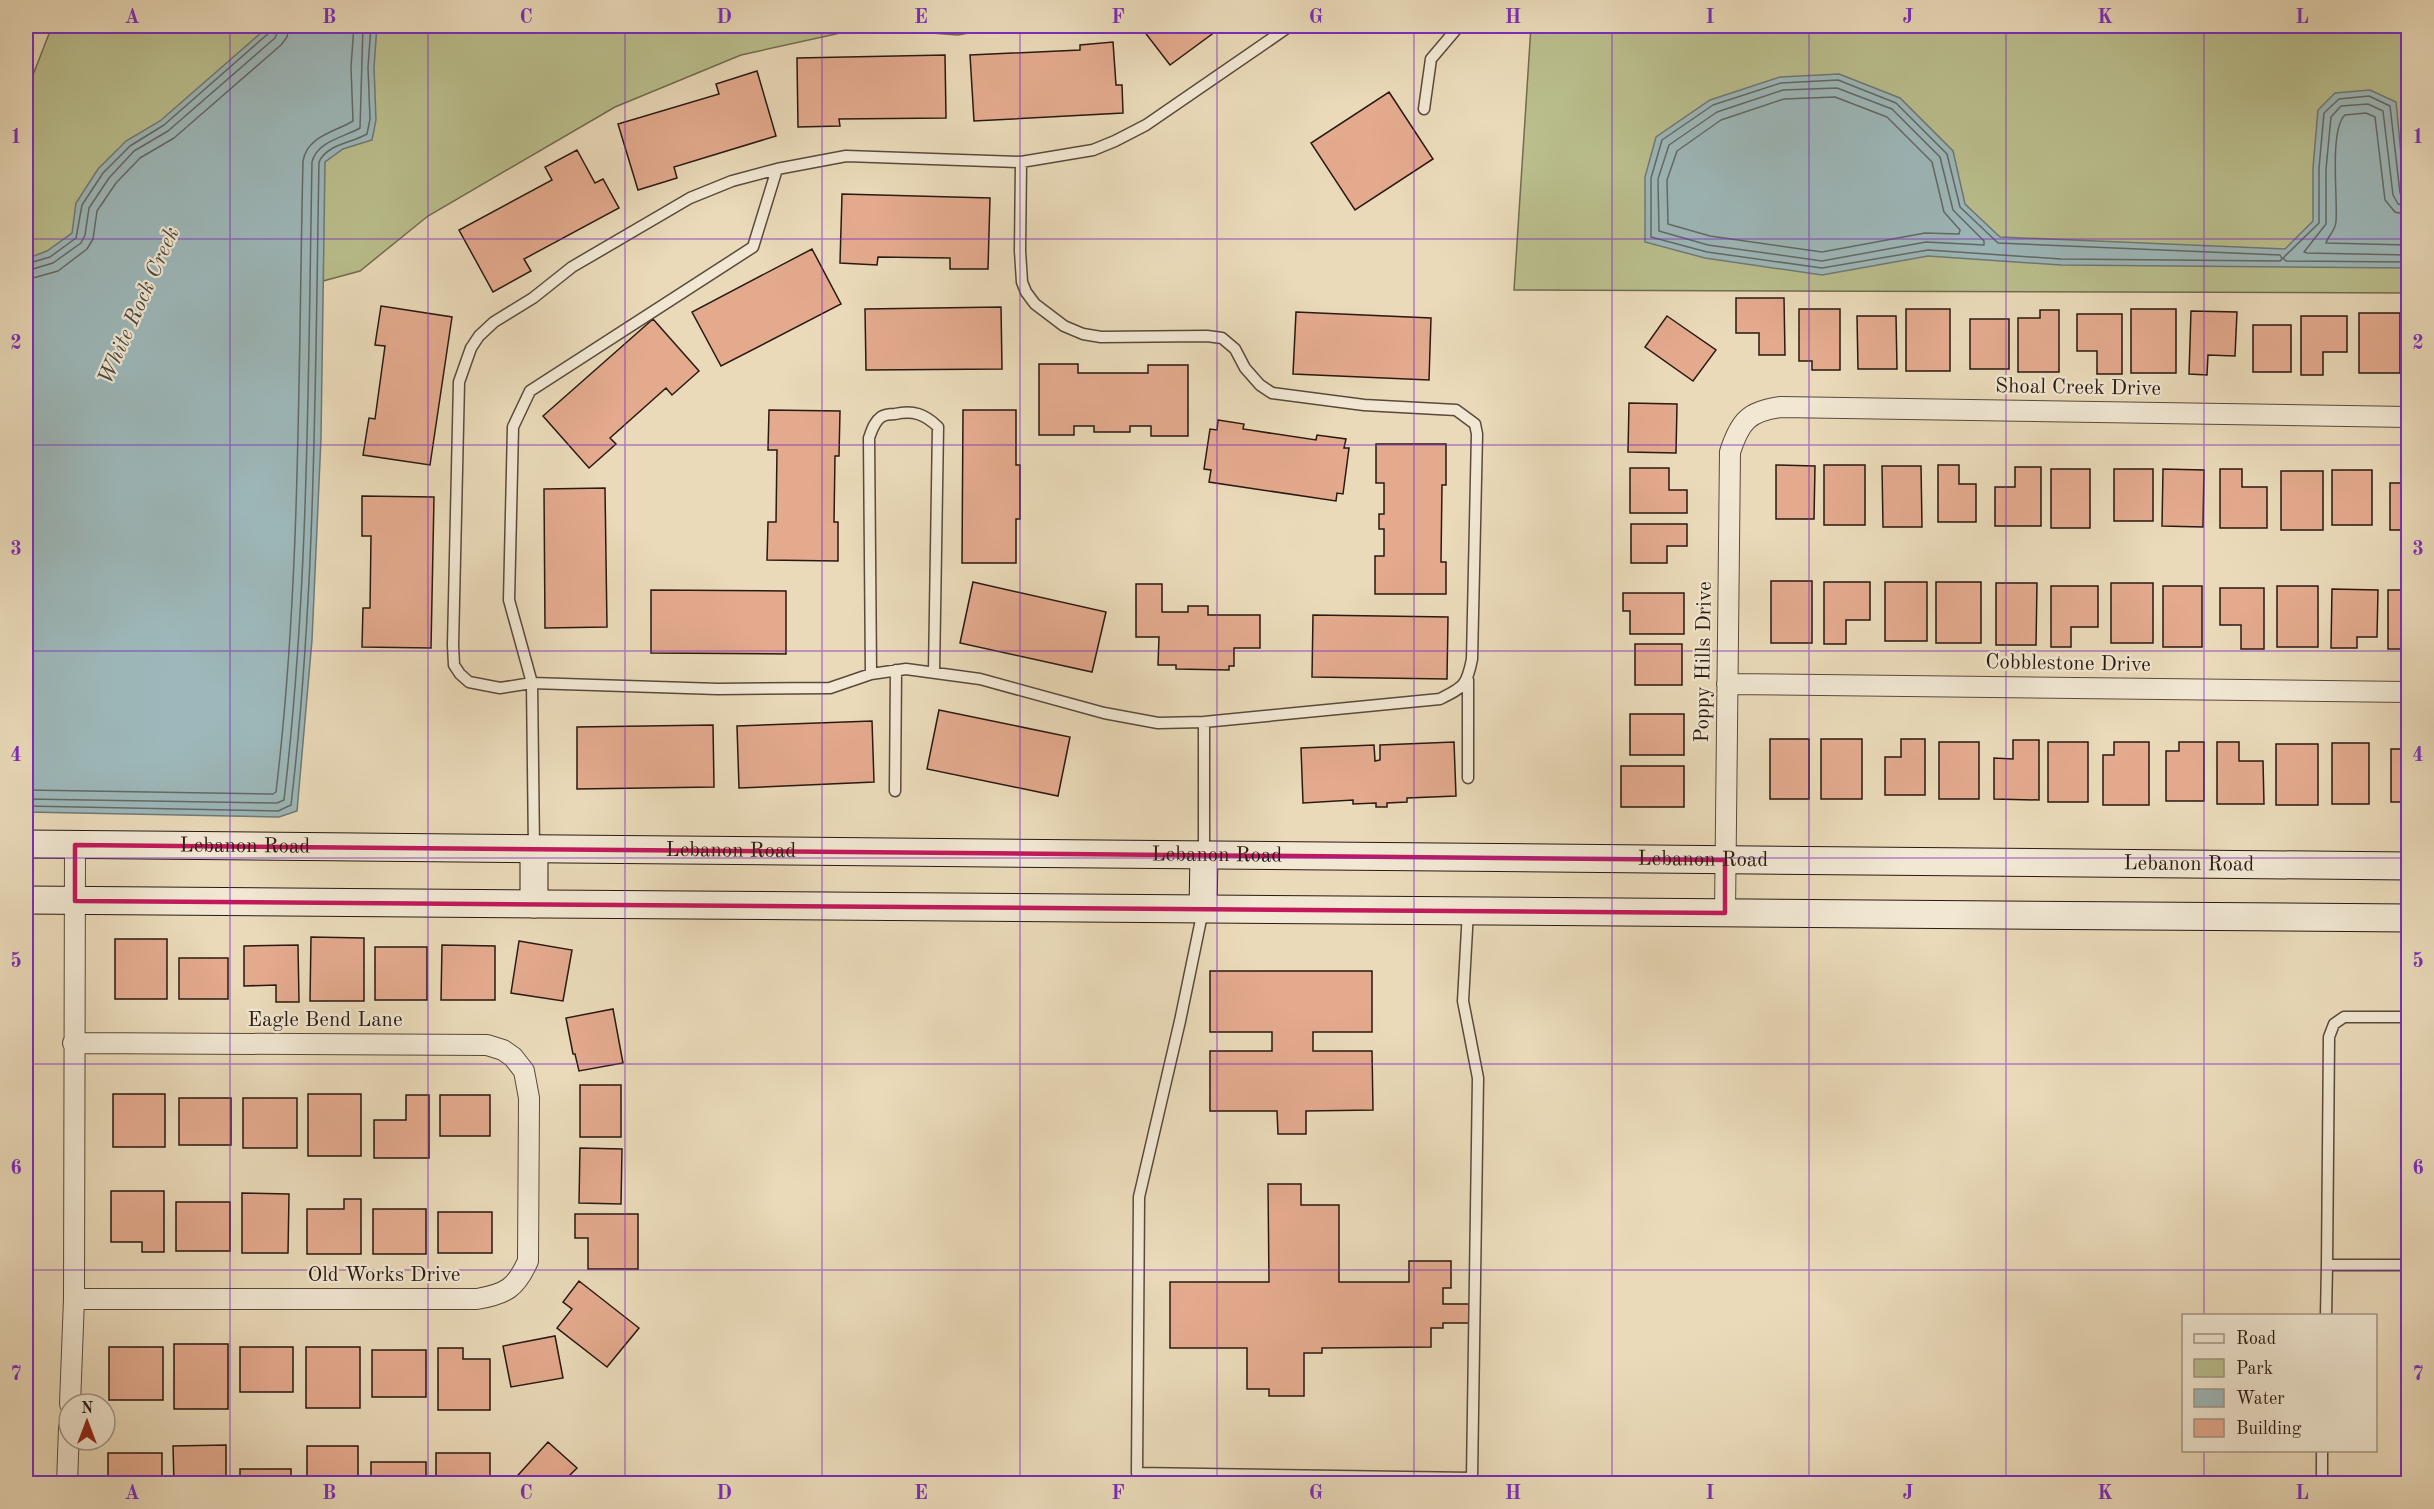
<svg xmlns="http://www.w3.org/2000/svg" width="2434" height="1509" viewBox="0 0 2434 1509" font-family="'Old Standard TT',serif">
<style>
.green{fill:#babe8d;stroke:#726c50;stroke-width:1.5}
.water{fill:#9db8ba;stroke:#6f7977;stroke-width:1.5}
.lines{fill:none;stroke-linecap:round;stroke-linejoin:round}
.shore{stroke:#636966;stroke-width:1.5}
.building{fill:#e4aa8e;stroke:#291a12;stroke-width:1.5}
.service-casing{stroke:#594a3c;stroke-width:13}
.minor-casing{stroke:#594a3c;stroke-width:22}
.secondary-casing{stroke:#291a12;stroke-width:29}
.service{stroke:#f1e7d2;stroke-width:10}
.minor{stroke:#f1e7d2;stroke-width:20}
.secondary{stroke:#f1e7d2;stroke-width:27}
.marked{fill:none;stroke:#c2185b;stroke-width:4.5;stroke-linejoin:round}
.grid{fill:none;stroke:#7b2cbf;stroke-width:1.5;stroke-opacity:0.55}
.labels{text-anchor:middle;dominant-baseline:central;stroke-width:4.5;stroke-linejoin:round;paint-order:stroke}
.street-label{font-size:21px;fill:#291a12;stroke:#f1e7d2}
.water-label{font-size:22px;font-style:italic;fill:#4c4944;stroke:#f1e7d2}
.neatline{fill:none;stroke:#7b2cbf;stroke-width:2}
.grid-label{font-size:20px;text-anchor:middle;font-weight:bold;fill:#7b2cbf}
</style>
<rect width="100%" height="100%" fill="#eadab9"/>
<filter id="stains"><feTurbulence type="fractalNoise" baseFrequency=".00333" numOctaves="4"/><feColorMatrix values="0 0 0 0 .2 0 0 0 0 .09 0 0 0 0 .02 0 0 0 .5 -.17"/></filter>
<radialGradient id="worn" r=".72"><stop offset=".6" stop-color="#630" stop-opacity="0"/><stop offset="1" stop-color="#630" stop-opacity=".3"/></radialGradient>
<path class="green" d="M52,26H1006L958,35L863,28L741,55L615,107L428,216L360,271L164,324L26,320V93Z
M1531,26H1810L1875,29L2408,33V293L1514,290Z"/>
<path class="water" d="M269,26H377L374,67L376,120L372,140L343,149L325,162L321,438L312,640L297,811L279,817L26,812V259L47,251L72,233L76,203L98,169L126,141L160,121Z
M1839,74L1900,98L1953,151L1965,204L2000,237L2285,249L2313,221V168L2318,110L2335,93L2370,90L2396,102L2402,165L2408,203V268L2061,265L1928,256L1822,275L1705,258L1645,242V177L1656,137L1710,100L1780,77Z"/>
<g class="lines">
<path class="shore" d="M1838,80L1896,103L1947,154L1960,207L1998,243L2280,255L2282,259L2280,261L2061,259L1928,250L1822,268L1707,252L1651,237V178L1662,140L1713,105L1781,83Z
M1837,88L1892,109L1940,157L1953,210L1984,241V245L1926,242L1822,261L1708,245L1659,231L1658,179L1669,145L1717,112L1783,90Z
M1835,97L1887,117L1932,162L1944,212L1960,230L1959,234L1925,233L1822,252L1710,236L1668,224L1667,180L1677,151L1721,120L1784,99Z
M2408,199L2403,198L2400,193L2390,106L2369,96L2339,99L2324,113L2319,168V223L2283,258L2286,261L2408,262
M2408,206L2398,204L2393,195L2383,111L2368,104L2341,106L2331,117L2326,169V224L2304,252L2307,253L2408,255
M2408,215L2395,212L2385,200L2375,117L2366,113L2345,115C2329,130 2338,199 2336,222C2335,231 2328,236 2326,243L2408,245
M26,264L50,257L76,238L82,205L103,173L130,146L164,125L270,32L272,26
M26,271L53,263L81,243L85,235L89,208L109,178L134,151L168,131L275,38L280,26
M26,280L58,271L87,249L93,239L97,211L116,183L140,158L174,138L281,45L287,37L289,26
M26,790L273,794L276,792C301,583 298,372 303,161C307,136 335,132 353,121L351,67L354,26
M26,799L277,803L284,800C309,588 308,375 312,162C317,141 345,137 360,128L363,26
M26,806L278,811L291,805C316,592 315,377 319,162C327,144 352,143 367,134L370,119L368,67L371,26"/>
</g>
<path class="building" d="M1140,26H1223L1170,65Z
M1113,42L1116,85H1122L1123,113L974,121L970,55L1080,50V45Z
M945,55L946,118L839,119L840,126L798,127L797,58Z
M757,71L776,136L674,167L677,178L638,190L618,124L719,94L716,84Z
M1389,92L1433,159L1355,210L1311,143Z
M577,150L595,183L603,179L619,208L524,259L531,271L493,292L459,230L552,180L545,167Z
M842,194L990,198L988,269H950V258L878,257L877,265L840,263Z
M812,249L841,304L721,366L692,312Z
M1736,298H1784L1785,355H1759V333H1736Z
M381,306L452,317L430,465L363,455L369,418L375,419L385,346L375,345Z
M1001,307L1002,369L866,370L865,309Z
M1799,309H1840V370H1812V361H1799Z
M1906,309H1950V371H1906Z
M2131,309H2176V373H2131Z
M2040,310H2059V372H2018V318H2040Z
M2191,311L2237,312L2235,356L2208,355L2207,375L2189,374Z
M1296,312L1431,318L1429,380L1293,374Z
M2359,313H2400V373H2359Z
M2077,314H2122V374H2097V351H2077Z
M1667,316L1716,350L1693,381L1645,347Z
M1857,316H1896L1897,369H1858Z
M2301,316H2347V352H2323V375H2301Z
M653,319L699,371L672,395L666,388L610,438L616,444L589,468L543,416Z
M1970,319H2009V369H1970Z
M2253,325H2291V372H2253Z
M1039,364H1078V373H1148V365H1188V436H1151V426H1130V432H1094V426H1074V435H1039Z
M1629,403L1677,404L1676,453L1628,452Z
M769,410L840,411L839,456H835L834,522H838V561L767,560L768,522H776L777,450H768Z
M963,410H1016V465H1020V519H1016V563H962Z
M1218,420L1244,424L1243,429L1316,440L1317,435L1346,439L1344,448H1349L1343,494L1337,493L1336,501L1209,482L1211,470L1204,469L1210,429L1217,430Z
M1376,444H1446V485H1442L1441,562H1446V594H1375V556H1384V529H1379V514H1384V483H1376Z
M1776,465L1815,466L1814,519H1776Z
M1824,465H1865V525H1824Z
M1938,465H1959V484H1976V522H1938Z
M1882,466H1921L1922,527H1883Z
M2015,467H2041V526H1995V487H2015Z
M1630,468H1669V490H1687V513H1630Z
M2051,469H2090V528H2051Z
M2114,469H2153V521H2114Z
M2163,469L2204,470L2203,527L2162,526Z
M2220,469H2242V487H2267V528H2220Z
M2332,470H2372V525H2332Z
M2281,471H2323V530H2281Z
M2390,483H2408V530H2390Z
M605,488L607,627L545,628L544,489Z
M362,496L434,497L431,648L362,647L363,608H370L371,536H362Z
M1631,524H1687V546H1667V563H1631Z
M1771,581H1812V643H1771Z
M973,582L1106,612L1092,672L960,643Z
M1824,582H1870V620H1846V644H1824Z
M1885,582H1927V641H1885Z
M1936,582H1981V643H1936Z
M1996,583H2037L2036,645H1996Z
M2111,583H2153V643H2111Z
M1136,584H1162V612H1188V606H1208V615H1260V648H1234V666H1229V670L1176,669V665H1158L1159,637H1136Z
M2051,586H2098V627H2071V647H2051Z
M2163,586H2202V647H2163Z
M2277,586H2318V647H2277Z
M2220,588H2264V649H2241V625H2220Z
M2332,589L2378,590L2377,637H2357V648H2331Z
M651,590L786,591V654L651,653Z
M2388,590H2408V649H2388Z
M1623,593H1684V634H1630V611H1623Z
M1313,615L1448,617L1447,679L1312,677Z
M1635,644H1682V685H1635Z
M939,710L1070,737L1058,796L927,769Z
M1630,714H1684V755H1630Z
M872,721L874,782L739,788L737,726Z
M713,725L714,787L577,789V727Z
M1770,739H1809V799H1770Z
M1821,739H1862V799H1821Z
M1901,739H1925V795H1885V757H1901Z
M2013,740H2039V800L1994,799V758L2013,759Z
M1454,742L1456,796L1407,798V802L1387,803V807H1376V803L1353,804V800L1303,803L1301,748L1374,745L1375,761L1380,760V745Z
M1939,742H1979V799H1939Z
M2048,742H2088V802H2048Z
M2114,742H2149V805H2103V755H2114Z
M2179,742H2204V801H2166V751H2179Z
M2217,742H2239V761H2263L2264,804H2217Z
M2332,743H2369V804H2332Z
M2276,744H2318V805H2276Z
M2391,749H2408V802H2391Z
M1621,766H1684V807H1621Z
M311,937L364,938V1001H310Z
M115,939H167V999H115Z
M519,941L572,950L563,1001L511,993Z
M298,945L299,1002H276V985L244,986V946Z
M442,945L495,946V1000H441Z
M375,947H427V1000H375Z
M179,958H228V999H179Z
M1210,971H1372V1032H1313V1051H1372L1373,1110L1306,1111V1134H1278L1277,1111H1210V1051H1272V1032H1210Z
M613,1009L623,1063L579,1071L575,1054H573L566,1018Z
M580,1085H621V1137H580Z
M113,1094H165V1147H113Z
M308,1094H361V1156H308Z
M406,1095H429V1158H374V1120H406Z
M440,1095H490V1136H440Z
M179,1098H231V1145H179Z
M243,1098H297V1148H243Z
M580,1148L622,1149L621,1204L579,1203Z
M1268,1184H1301V1205H1339V1282H1409V1261H1451V1288H1443V1304H1469V1323H1443V1328H1431V1347L1322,1348V1353H1304V1396H1269V1389H1247V1348H1170V1282H1269Z
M111,1191H164V1252H142V1242H111Z
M242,1193L289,1194L288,1253H242Z
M344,1199H361V1254H307V1209H344Z
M176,1202H230V1251H176Z
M373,1209H426V1254H373Z
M438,1212H492V1253H438Z
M575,1214H638V1269H588V1238H575Z
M579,1281L639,1328L607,1367L557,1328L572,1309L563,1302Z
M555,1336L563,1378L511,1387L503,1346Z
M174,1344H228V1409H174Z
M109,1347H163V1400H109Z
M240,1347H293V1392H240Z
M306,1347H360V1408H306Z
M438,1348H463V1359H490V1410H438Z
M372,1350H426V1397H372Z
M548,1442L577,1468L570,1475L579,1484H510Z
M226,1445V1484H174L173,1446Z
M307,1446H358V1484H307Z
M108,1453H162V1484H108Z
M436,1453H490V1484H436Z
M371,1462H426V1484H371Z
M240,1469H291V1484H240Z"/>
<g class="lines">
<g class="service-casing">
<path id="service" d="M1424,109L1431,59L1459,26
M1021,162L1020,251L1022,282L1026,292L1035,304L1064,326L1083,334L1101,337L1207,336L1222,338L1235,349L1245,368L1260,385L1272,393L1364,405L1456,410L1475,424L1477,434L1472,659C1467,685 1464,687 1440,699L1204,722L1158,723L1104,713L980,679L906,669L871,674L830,688L718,689L532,683L500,688L469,682L460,674L454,665L453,645L459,382L471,348L479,336L494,322L533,298L572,267L690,198L732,181L777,169L846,156L1021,162L1093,150L1115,141L1146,125L1290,26
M871,674L869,438C872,430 874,422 881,417C884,415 890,414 895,414C913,410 925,414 938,427L934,672
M1468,680V778
M895,791L896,670
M534,849L532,683L509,600L513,427L530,391L753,247L777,169
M1204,854V722
M1203,910L1180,1021L1139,1197L1137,1473L1472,1478L1478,1078L1463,1001L1468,911
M2327,1265L2329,1037L2334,1024L2344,1017H2408
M2326,1316L2327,1265H2408
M2322,1484V1450"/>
</g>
<g class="minor-casing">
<path id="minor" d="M1727,684L2408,692
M1725,913L1730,452C1740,421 1749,411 1781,407L2408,417
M73,1043L487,1045L503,1050L513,1057L524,1071L529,1098L528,1261C516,1288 506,1294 477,1299H74
M70,1404L74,1299L75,845
M67,1484L69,1428"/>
</g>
<g class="secondary-casing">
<g id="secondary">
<path id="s1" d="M26,844L2408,866"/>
<path d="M26,900L2408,918"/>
<path d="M534,904V849"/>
<path d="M1203,909L1204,855"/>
</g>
</g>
<use href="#service" class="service"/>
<use href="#minor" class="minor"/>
<use href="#secondary" class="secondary"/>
</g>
<path class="marked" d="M75,845L1725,860V913L75,901Z"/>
<path class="grid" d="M230,26V1484M428,26V1484M625,26V1484M822,26V1484M1020,26V1484M1217,26V1484M1414,26V1484M1612,26V1484M1809,26V1484M2006,26V1484M2204,26V1316M26,239H2408M26,445H2408M26,651H2408M26,858H2408M26,1064H2408M26,1270H2408M2204,1450V1484"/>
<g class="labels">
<g class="street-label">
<text transform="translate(2078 388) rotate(1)">Shoal Creek Drive</text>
<text transform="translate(1704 662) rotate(-89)">Poppy Hills Drive</text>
<text transform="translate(2068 664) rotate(1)">Cobblestone Drive</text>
<text stroke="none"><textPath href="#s1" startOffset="219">Lebanon Road</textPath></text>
<text stroke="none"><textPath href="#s1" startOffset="705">Lebanon Road</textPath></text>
<text stroke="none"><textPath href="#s1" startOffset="1191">Lebanon Road</textPath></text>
<text stroke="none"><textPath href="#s1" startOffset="1677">Lebanon Road</textPath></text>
<text stroke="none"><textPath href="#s1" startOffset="2163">Lebanon Road</textPath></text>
<text x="325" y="1020">Eagle Bend Lane</text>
<text x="384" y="1275">Old Works Drive</text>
</g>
<g class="water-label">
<text transform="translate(139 306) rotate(-66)">White Rock Creek</text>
</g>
</g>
<rect width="2434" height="1509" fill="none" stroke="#eadab9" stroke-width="66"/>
<rect x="2182" y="1314" width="195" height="138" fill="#f1e7d2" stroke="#a19585" stroke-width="1.5"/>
<rect x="2194" y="1334" width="30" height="9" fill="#f1e7d2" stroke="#a19585" stroke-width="1.5"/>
<text x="2236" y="1344" font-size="18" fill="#291a12">Road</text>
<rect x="2194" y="1359" width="30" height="18" fill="#babe8d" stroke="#a19585" stroke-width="1.5"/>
<text x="2236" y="1374" font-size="18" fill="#291a12">Park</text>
<rect x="2194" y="1389" width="30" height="18" fill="#9db8ba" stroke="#a19585" stroke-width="1.5"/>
<text x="2236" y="1404" font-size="18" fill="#291a12">Water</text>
<rect x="2194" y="1419" width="30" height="18" fill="#e4aa8e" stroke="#a19585" stroke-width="1.5"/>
<text x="2236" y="1434" font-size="18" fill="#291a12">Building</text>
<g transform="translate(87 1422)"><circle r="28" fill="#f1e7d2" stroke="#a19585" stroke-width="1.5"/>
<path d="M0-4.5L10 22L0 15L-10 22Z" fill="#8f2418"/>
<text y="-9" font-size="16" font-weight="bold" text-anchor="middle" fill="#291a12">N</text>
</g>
<rect x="33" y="33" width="2368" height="1443" class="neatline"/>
<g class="grid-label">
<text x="132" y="23">A</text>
<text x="329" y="23">B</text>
<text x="526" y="23">C</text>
<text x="724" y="23">D</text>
<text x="921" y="23">E</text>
<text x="1118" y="23">F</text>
<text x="1316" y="23">G</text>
<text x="1513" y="23">H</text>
<text x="1710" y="23">I</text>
<text x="1908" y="23">J</text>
<text x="2105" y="23">K</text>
<text x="2302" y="23">L</text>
<text x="16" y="143">1</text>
<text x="2418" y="143">1</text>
<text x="16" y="349">2</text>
<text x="2418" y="349">2</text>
<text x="16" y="555">3</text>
<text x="2418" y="555">3</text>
<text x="16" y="761">4</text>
<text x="2418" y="761">4</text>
<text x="16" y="967">5</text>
<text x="2418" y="967">5</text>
<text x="16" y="1174">6</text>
<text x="2418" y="1174">6</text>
<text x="16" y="1380">7</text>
<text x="2418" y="1380">7</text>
<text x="132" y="1499">A</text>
<text x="329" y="1499">B</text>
<text x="526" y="1499">C</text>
<text x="724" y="1499">D</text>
<text x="921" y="1499">E</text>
<text x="1118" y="1499">F</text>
<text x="1316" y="1499">G</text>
<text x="1513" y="1499">H</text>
<text x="1710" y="1499">I</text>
<text x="1908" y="1499">J</text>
<text x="2105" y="1499">K</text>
<text x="2302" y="1499">L</text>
</g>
<rect width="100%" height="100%" filter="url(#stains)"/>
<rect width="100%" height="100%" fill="url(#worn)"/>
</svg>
